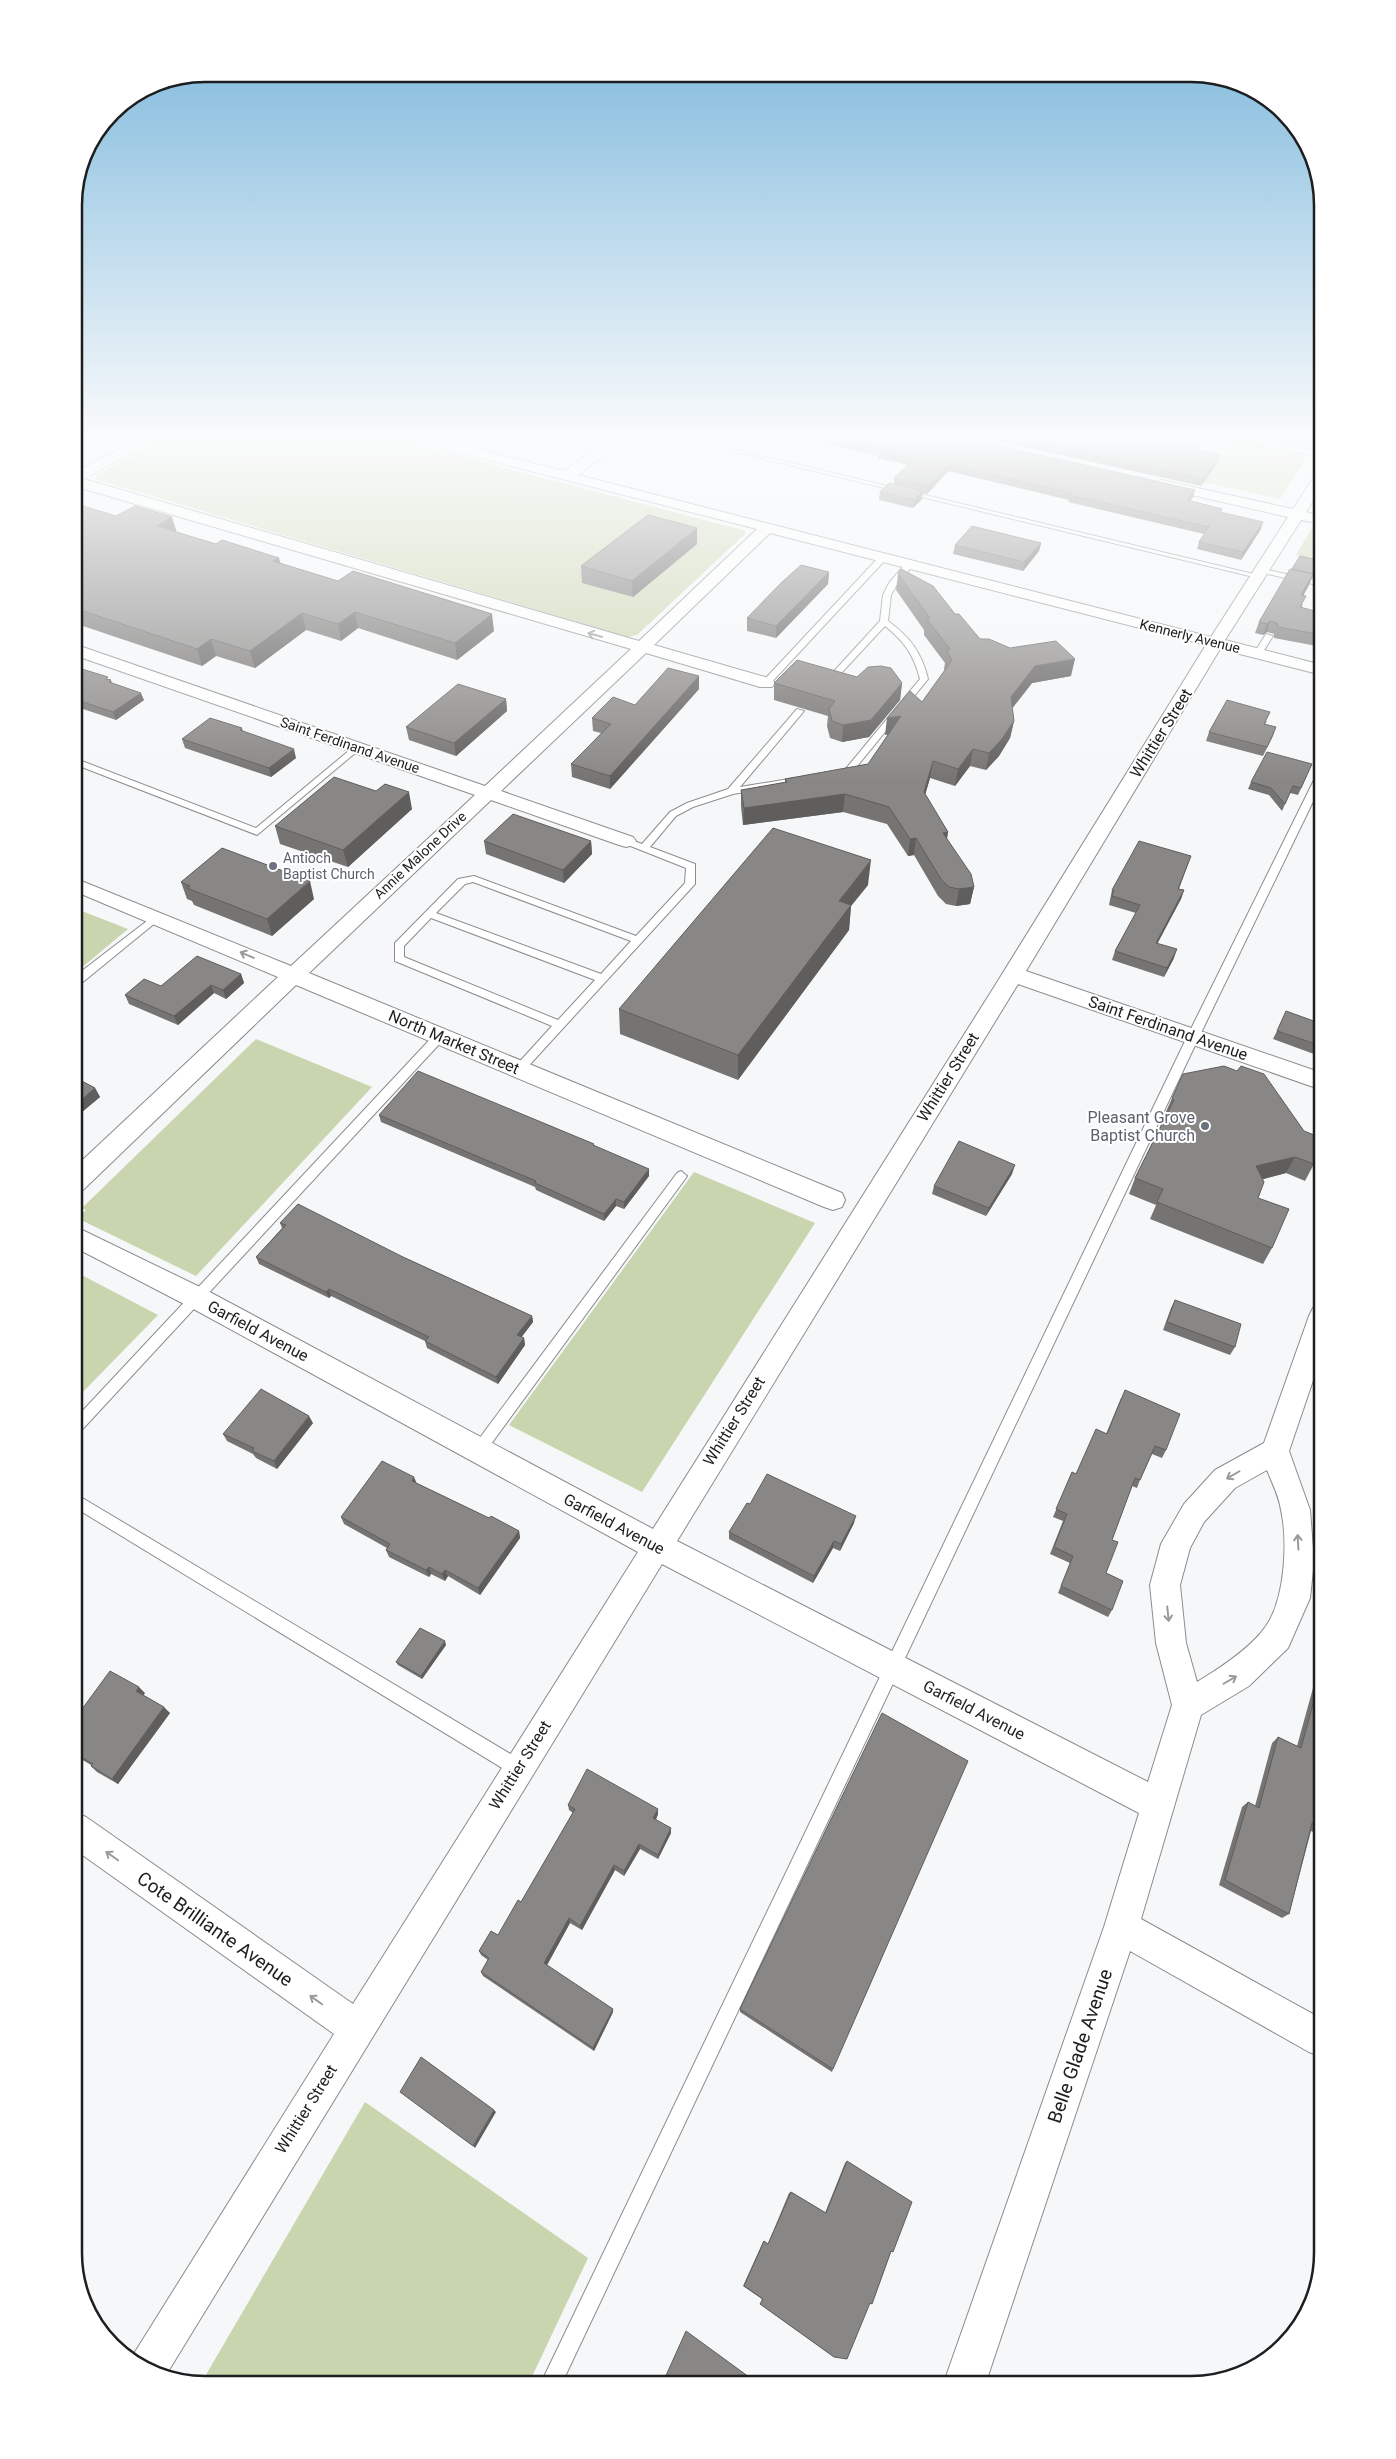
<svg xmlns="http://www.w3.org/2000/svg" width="1396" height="2459" viewBox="0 0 1396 2459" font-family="Roboto,sans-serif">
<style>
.green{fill:#c9d5ae}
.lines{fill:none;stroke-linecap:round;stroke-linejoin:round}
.service-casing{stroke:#8a8c8e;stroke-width:2}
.minor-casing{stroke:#8a8c8e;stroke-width:2}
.service{fill:#fff;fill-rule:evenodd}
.minor{fill:#fff;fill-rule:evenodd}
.wall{fill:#767472}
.shaded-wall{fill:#605e5d}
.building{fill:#898785;stroke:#605e5d}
.oneway{stroke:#999a9a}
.worship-dot{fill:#6b7280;stroke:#fff;stroke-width:2}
.labels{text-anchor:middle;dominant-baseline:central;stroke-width:4;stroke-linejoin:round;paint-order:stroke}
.far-street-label{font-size:14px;fill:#1d1e1f;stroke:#fff}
.far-worship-label{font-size:14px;fill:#5b616d;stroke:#fff;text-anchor:start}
.street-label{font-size:16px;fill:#1d1e1f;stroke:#fff}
.worship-label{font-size:16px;fill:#5b616d;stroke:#fff;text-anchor:end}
.near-street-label{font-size:19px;fill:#1d1e1f;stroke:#fff}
.rim{fill:none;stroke:#1d1e1f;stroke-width:2.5}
</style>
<rect width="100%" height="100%" fill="#f5f7f9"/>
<path class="green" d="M166,438H390L743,530L746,533L637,635L628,637L95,479L98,474Z
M1233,440L1308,455L1280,499L1203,482Z
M1312,528L1322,530V562L1296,555Z
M74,908L128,929L74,974Z
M256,1039L372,1087L196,1276L77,1218L86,1210L82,1208Z
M694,1172L815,1223L642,1492L509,1425Z
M74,1271L158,1315L78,1397L74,1395Z
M365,2102L588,2258L528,2385H200Z"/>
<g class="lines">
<g class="service-casing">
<path id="service" d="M677,438H687L1262,576L1258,578Z
M1239,438H1250L1322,453V457L1242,440Z
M880,556L887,558L769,685H763V681Z
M907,562L914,564L896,586L891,595L888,621C910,637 922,653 928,679L850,775L837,776V772L844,771L920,679C914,655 904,641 885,626L832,683L825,681L880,621L883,595L889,583Z
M1259,568L1322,582V586L1259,572Z
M1266,634L1273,636L1261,655H1255L1254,653Z
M797,709L804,711L740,787L795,778L798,779V783L733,794L693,807L676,816L650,847L695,864V884L523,1072H515L513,1069L552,1026L395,961V943L458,879L474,876L636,936L685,883L686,868L623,843V839L626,838L642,844L670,812L687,803L728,789ZM473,882L631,941L601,974L436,913L465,884ZM431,918L595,980L558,1020L404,957V946Z
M357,744L360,745V749L257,835L74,764V758L256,828Z
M1322,771V783L1199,1037L561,2385H540L1187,1037L1317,774Z
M156,914L161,917L160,919L78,986L74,987V977Z
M440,1032L446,1036L444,1039L79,1433L74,1435V1420L436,1033Z
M681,1171L687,1176L685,1179L483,1455L478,1457L473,1455L471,1451L473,1447L677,1173Z
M74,1493L524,1762L526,1768L524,1774L518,1776L512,1774L74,1507Z"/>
</g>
<g class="minor-casing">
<path id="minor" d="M141,438H158L84,479L639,641L757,529L413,441L411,438H433L564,471L611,438H627L578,475L1211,637L1288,517L1161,488L1154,484L1161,480L1293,509L1317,472L1322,471V486L1306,512L1322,516V524L1301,520L1225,640L1322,665V675L1220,649L1026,971L1322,1073V1090L1018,984L677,1541L1148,1782L1172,1705L1156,1643L1150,1585L1161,1544L1184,1504L1215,1470L1264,1443L1309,1316L1313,1308L1322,1305V1354L1289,1451L1310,1510L1314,1561L1310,1598L1288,1648L1249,1686L1201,1715L1141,1919L1322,2019V2057L1309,2052L1130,1951L985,2385H943L1104,1927L1139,1813L662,1564L166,2375L132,2363L130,2360L334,2034L74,1849V1812L86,1817L353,2004L638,1552L188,1306L74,1247V1226L206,1290L653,1529L996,984L1206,645L770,533L654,645L772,679L775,683L772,687H760L646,653L501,791L633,837L636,841L633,845L626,847L619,845L491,800L309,973L842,1193L845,1200L842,1207L833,1210L824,1207L296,985L83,1190L74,1192V1168L278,977L74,891V878L291,966L475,795L74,655V644L485,786L631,649L74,486V473ZM1267,1470C1272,1483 1279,1496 1281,1510C1288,1542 1285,1599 1266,1626C1251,1648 1220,1668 1197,1682L1186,1643L1180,1585L1190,1548L1204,1522L1235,1488Z"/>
</g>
<use href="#service" class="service"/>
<use href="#minor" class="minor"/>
</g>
<path class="wall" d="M802,438H964L1193,497L1190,501L1222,509L1221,512L1261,529L1241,560L1197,549L1199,542L1204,534L1068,502L1069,500L948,471L927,494L922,493V499L913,508L879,500L880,492L894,484V478L908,465L878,458V456Z
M983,438H1132L1149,441L1196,446L1200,447L1199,450L1220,455L1218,462L1201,486Z
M1275,438H1320L1318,440H1314L1309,448L1274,441Z
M74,506L176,532L280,563L494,631L457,660L358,628L341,641L306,630L255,668L216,656L202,666L74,623Z
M697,528V544L633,597L582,583L581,566Z
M1041,543L1039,551L1023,571L953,554L955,545Z
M1300,556L1321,566L1313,578H1312L1309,585L1303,596L1302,608L1322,613V647L1274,638V634L1267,632L1263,635L1255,633L1259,622Z
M829,572L828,584L776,638L747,631V618Z
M898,574L955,614L980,639L1071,676L1032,683L1012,708L1014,721L1010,738L999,756L986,770L970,766L955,786L930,778L925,795L948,832L947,839L974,887L970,904L956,906L946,904L938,896L914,855L908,856L887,824L843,812L743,825L741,807V790L785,782V779L868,764L888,734L885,735L922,702L945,670L944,669L945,663L924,635V630L896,590Z
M74,669L111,680L112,683L144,700L116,720L74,706Z
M699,676V689L610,789L572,777L571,764L601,733L593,731L592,718L635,705Z
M857,677L902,683L900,700L869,737L842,742L830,738L827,726L828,716L774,700V683Z
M506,699L507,711L456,756L409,740L406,727Z
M1267,721L1265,724L1276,727L1263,756L1206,741L1209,732Z
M242,728L243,731L296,758L271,777L185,748L182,739Z
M1312,764L1298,795L1290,793L1282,811L1269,795L1248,789L1251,782Z
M376,791L412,809L348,867L280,844L275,826Z
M484,841H591L592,854L564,883L486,854Z
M1191,856L1179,889L1184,890L1181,899L1157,943L1174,958L1164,977L1112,960L1115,951L1136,913L1109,905L1112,890Z
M181,882L314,899L272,936L194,905L192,901L187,899Z
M868,885L851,906L849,930L738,1080L620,1034L619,1009Z
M241,974L244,983L226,999L214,993L178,1025L129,1004L125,995L161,986Z
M1322,1024V1057L1273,1039L1277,1031Z
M74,1077L95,1088L100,1097L82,1112L74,1108Z
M1172,1098L1314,1164L1305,1181L1286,1173L1263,1179L1258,1198L1272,1248L1263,1264L1150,1219L1156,1205L1129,1194L1135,1178L1166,1115L1165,1114Z
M379,1115L594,1146L649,1176L624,1209L616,1206L604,1221L536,1190L535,1187L381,1122Z
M1012,1174L986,1216L932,1194L934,1186Z
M280,1223L403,1257L532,1316L533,1322L521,1337L524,1338L525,1345L498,1384L427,1348L425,1341L331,1296L329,1298L259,1264L256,1257L282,1228Z
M1175,1300L1235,1347L1230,1355L1163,1330L1171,1308Z
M1121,1398L1166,1450L1162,1458L1152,1454L1140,1480L1137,1488L1132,1486L1112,1540L1106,1573L1112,1610L1108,1617L1058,1593L1070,1563L1050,1554L1063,1521L1053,1517L1072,1472L1076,1474L1106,1434Z
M313,1423L277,1469L256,1458L253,1454L227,1441L223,1434Z
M416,1483L489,1518L519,1531L520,1538L480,1595L448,1576L445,1581L431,1574L429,1577L389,1557L386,1550L387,1548L344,1524L341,1517Z
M750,1504L854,1523L840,1551L833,1548L813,1583L729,1539V1532Z
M446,1645L422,1679L398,1665L396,1662Z
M1319,1682L1322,1683V1836L1311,1831L1289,1914L1282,1918L1219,1885L1242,1807L1248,1802L1255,1806L1272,1743L1278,1737L1297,1746L1313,1688Z
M145,1693L143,1695L170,1713L118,1784L97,1772L91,1766V1765L74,1755V1720Z
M568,1805L658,1814L656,1820L671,1828V1833L658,1859L640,1849L624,1876L615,1870L582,1930L570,1923L547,1965L613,2012L594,2051L483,1976L481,1972L488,1960L481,1955L479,1951L498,1935L521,1902L573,1813L569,1810Z
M740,2009L833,2069L832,2072L740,2012Z
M847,2161L893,2252H891L872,2304H869L834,2357L760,2304L762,2299L743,2286L763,2242L764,2241L768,2244L789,2193L791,2192L825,2213L845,2163Z"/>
<path class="shaded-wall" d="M1199,438H1203L1191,453L1193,446Z
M1220,455L1218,462L1201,486L1203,479Z
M949,464L948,471L927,494L928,486Z
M1195,490L1193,497L1185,508L1187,500Z
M923,491L922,499L913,508L914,500Z
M172,517L177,533L157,526Z
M1263,522L1261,529L1241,560L1243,552Z
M697,528V544L633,597L632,581Z
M1041,543L1039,551L1023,571L1024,562Z
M279,558L283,574L273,561Z
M829,572L828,584L776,638V626Z
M1313,574L1309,585L1297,606L1301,595Z
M355,612L358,628L341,641L338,624Z
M302,613L306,630L255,668L250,651Z
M492,614L494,631L457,660L455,643Z
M1270,621L1267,632L1263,635L1267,624Z
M211,639L216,656L202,666L197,649Z
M1075,659L1071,676L1032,683L1008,714L1011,697L1035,666Z
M699,676V689L610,789V776Z
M902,683L900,700L869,737L842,742L843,725Z
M141,693L144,700L116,720L113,712Z
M506,699L507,711L456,756L454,743Z
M901,716L899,733L885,735L887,718Z
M1014,721L1010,738L999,756L986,770L989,753Z
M1276,727L1273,736L1263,756L1267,747Z
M294,749L296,758L271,777L269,768Z
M973,749L970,766L955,786L958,769Z
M933,761L930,778L921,809L924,792Z
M409,792L412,809L348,867L343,850Z
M845,794L843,812L743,825L744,808Z
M948,832L945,849L943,833Z
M916,838L914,855L908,856L910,839Z
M591,841L592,854L564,883L563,870Z
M871,860L868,885L851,906L849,930L738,1080V1055L839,901Z
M310,881L314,899L272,936L267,919Z
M974,887L970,904L956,906L959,889Z
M1184,890L1181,899L1153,952L1156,943Z
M1177,949L1174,958L1164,977L1167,968Z
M241,974L244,983L226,999L223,990Z
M211,985L214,993L178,1025L174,1016Z
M95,1088L100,1097L82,1112L78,1103Z
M1295,1157L1286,1173L1248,1183L1256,1166Z
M1015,1165L1012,1174L986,1216L989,1208Z
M649,1169V1176L624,1209V1202Z
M616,1199V1206L604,1221V1214Z
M329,1289L331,1296L329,1298L326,1292Z
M532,1316L533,1322L518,1342L517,1335Z
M524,1338L525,1345L498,1384L496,1377Z
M309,1416L313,1423L277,1469L274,1461Z
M414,1477L417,1484L412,1481Z
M856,1516L854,1523L840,1551L841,1544Z
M519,1531L520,1538L480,1595L478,1588Z
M834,1541L833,1548L813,1583L814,1576Z
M429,1567L431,1574L429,1577L426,1570Z
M445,1570L448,1576L445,1581L442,1574Z
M445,1641L446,1645L422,1679L421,1676Z
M139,1687L145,1693L142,1697L136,1691Z
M164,1707L170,1713L118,1784L112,1779Z
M658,1809V1814L654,1823L653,1818Z
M671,1828V1833L658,1859V1855Z
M639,1844L640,1849L624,1876V1871Z
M614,1865L615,1870L582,1930L580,1926Z
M569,1918L570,1923L546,1967L544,1963Z
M613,2009V2012L594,2051L593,2048Z
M494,2110L496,2112L475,2148L473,2146Z"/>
<path class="building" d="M833,438H964L1195,490L1187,500L1222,509L1220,512L1263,522L1243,552L1199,542L1210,525L1209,527L1070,495L1072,493L949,464L928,486L894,478L914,459L879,451L881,449Z
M1016,438H1132L1149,441L1152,438H1163L1171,439L1172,438H1199L1193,446L1200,447L1197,450L1220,455L1203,479Z
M1294,438H1314L1312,441Z
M889,483L923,491L914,500L880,492Z
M80,505L116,516L135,506L172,517L157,526L216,544L222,540L279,558L273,561L338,581L353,571L492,614L455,643L355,612L338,624L302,613L250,651L211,639L197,649L74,608V506Z
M648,515L697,528L632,581L581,566Z
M972,526L1041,543L1024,562L955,545Z
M1300,556L1322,561L1315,574L1292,569Z
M801,565L829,572L776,626L747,618L781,583Z
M901,569L933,586L955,614H959L980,639H989L1010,648L1056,641L1075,659L1035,666L1011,697L1014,721L1002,739L989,753L973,749L958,769L933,761L924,792L948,832L943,833L971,874L974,887L959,889L949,887L941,879L916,838L910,839L889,807L845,794L744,808L741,790L787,782L785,779L868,764L901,716L887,718L910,691L922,702L952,660L947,652L950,649L926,618H930L898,574Z
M1290,569L1313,574L1301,595L1306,596L1300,607L1322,613V635L1278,627L1277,623L1270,621L1267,624L1259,622Z
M797,660L857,677L868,667L881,666L891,668L902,683L871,720L843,725L832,721L829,709L835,701L774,683Z
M668,668L699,676L610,776L571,764L611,724L592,718L613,697L635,705Z
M74,669L78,671L82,669L108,677L106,679L111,680L109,682L141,693L113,712L74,699Z
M458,684L506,699L454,743L406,727Z
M1227,700L1270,712L1264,724L1276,727L1267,747L1209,732Z
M210,718L242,728L240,730L294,749L269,768L182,739Z
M1267,752L1312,764L1301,788L1293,786L1285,804L1271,788L1251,782Z
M334,777L376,791L385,784L409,792L343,850L275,826Z
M513,814L591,841L563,870L484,841Z
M773,828L871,860L839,901L851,905L738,1055L619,1009Z
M1139,841L1191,856L1178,889L1184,890L1156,943L1177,949L1167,968L1115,951L1140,905L1112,896L1114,891L1112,890Z
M222,848L310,881L267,919L187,888L190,886L181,882Z
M197,956L241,974L223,990L211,985L174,1016L125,995L144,979L161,986Z
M1286,1011L1322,1024V1046L1277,1031Z
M1224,1066L1237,1071L1241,1066L1264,1074L1304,1131L1322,1138V1141L1314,1164L1295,1157L1256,1166L1264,1182L1258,1198L1289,1209L1272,1248L1157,1202L1163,1189L1135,1178L1174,1100L1172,1098L1183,1074Z
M418,1071L594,1144L593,1145L649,1169L624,1202L616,1199L604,1214L535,1183L536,1181L379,1115Z
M74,1077L95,1088L78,1103L74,1101Z
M959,1141L1015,1165L989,1208L934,1186Z
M298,1204L403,1257L532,1316L517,1335L524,1338L496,1377L425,1341L429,1337L329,1289L326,1292L256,1257L286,1225L280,1223Z
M1175,1300L1241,1324L1235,1347L1167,1322Z
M261,1389L309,1416L274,1461L252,1451L254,1448L223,1434Z
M1125,1390L1180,1414L1166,1450L1155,1446L1140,1480L1135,1478L1112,1540L1118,1542L1106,1573L1123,1581L1112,1610L1061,1586L1073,1556L1054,1547L1067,1514L1056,1509L1072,1472L1076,1474L1096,1429L1107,1434Z
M382,1461L414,1477L412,1481L489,1518L491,1516L519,1531L478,1588L445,1570L442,1574L429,1567L426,1570L386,1550L390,1544L341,1517Z
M767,1474L856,1516L841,1544L834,1541L814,1576L729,1532L747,1503L750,1504Z
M420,1628L445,1641L421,1676L396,1662Z
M110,1671L139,1687L136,1691L164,1707L112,1779L91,1766L93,1764L74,1753V1720Z
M1319,1682L1322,1683V1828L1312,1823L1289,1914L1225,1880L1248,1802L1259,1808L1278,1737L1301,1748Z
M882,1713L968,1761L833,2069L740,2009Z
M587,1769L658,1809L653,1818L671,1828L658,1855L639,1844L624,1871L614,1865L580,1926L569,1918L544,1963L613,2009L593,2048L481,1972L489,1958L479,1951L491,1931L498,1935L518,1900L521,1902L575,1809L568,1805Z
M421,2057L494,2110L473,2146L400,2092Z
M847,2161L912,2202L893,2252L891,2251L872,2304L870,2303L847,2359L834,2357L760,2304L763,2299L744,2286L764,2241L768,2244L791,2192L826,2213Z
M686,2331L760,2385H668L669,2384L664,2380Z"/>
<defs><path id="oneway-shaft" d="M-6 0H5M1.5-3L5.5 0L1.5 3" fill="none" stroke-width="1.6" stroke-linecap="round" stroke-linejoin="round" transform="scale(1.25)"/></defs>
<g class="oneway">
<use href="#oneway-shaft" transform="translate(595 635) rotate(-164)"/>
<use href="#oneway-shaft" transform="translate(247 955) rotate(-157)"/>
<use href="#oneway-shaft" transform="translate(1233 1475) rotate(150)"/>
<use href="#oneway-shaft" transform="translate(1298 1542) rotate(-93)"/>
<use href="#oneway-shaft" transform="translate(1168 1614) rotate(84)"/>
<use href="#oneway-shaft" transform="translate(1230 1680) rotate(-30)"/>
<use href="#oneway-shaft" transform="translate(112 1856) rotate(-145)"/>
<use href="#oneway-shaft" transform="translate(316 2000) rotate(-145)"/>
</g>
<linearGradient id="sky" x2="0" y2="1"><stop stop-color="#76b4da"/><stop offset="0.56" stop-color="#fafbfc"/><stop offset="1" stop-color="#fafbfc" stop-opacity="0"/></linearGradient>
<rect width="1396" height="782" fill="url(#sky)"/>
<g class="worship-dot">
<circle cx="273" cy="866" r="5"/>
<circle cx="1205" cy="1126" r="5"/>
</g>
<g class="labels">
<g class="far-street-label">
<text transform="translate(1190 636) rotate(14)">Kennerly Avenue</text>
<text transform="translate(350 745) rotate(19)">Saint Ferdinand Avenue</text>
<text transform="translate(420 855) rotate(-43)">Annie Malone Drive</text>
</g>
<g class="far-worship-label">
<text x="283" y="858">Antioch<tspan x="283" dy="16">Baptist Church</tspan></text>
</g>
<g class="street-label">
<text transform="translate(1161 733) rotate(-58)">Whittier Street</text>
<text transform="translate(1168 1028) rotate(19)">Saint Ferdinand Avenue</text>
<text transform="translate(454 1042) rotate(23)">North Market Street</text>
<text transform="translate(948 1077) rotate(-58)">Whittier Street</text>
<text transform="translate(258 1331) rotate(28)">Garfield Avenue</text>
<text transform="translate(734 1421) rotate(-58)">Whittier Street</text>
<text transform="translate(614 1524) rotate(28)">Garfield Avenue</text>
<text transform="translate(974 1710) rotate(27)">Garfield Avenue</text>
<text transform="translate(520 1765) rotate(-58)">Whittier Street</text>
<text transform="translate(306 2109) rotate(-58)">Whittier Street</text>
</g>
<g class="worship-label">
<text x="1195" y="1117">Pleasant Grove<tspan x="1195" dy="18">Baptist Church</tspan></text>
</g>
<g class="near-street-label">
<text transform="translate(215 1929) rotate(35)">Cote Brilliante Avenue</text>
<text transform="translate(1080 2046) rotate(-71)">Belle Glade Avenue</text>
</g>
</g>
<path d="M0 0H1396V2459H0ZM205 82H1191A123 123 0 0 1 1314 205V2253A123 123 0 0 1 1191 2376H205A123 123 0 0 1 82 2253V205A123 123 0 0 1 205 82Z" fill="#fff" fill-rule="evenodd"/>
<path class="rim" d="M205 82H1191A123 123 0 0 1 1314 205V2253A123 123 0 0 1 1191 2376H205A123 123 0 0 1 82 2253V205A123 123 0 0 1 205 82Z"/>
</svg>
